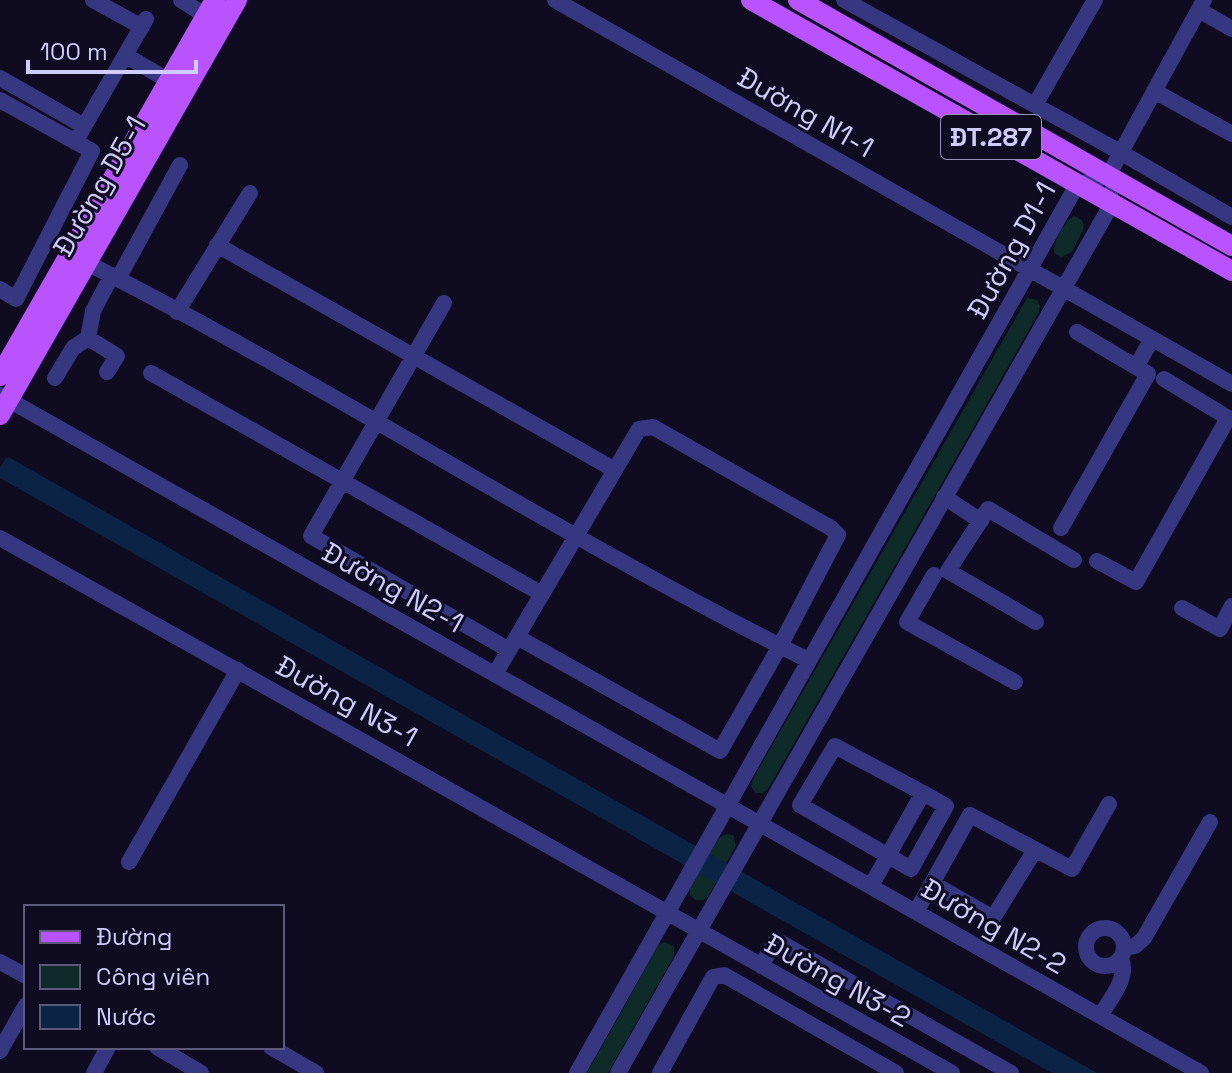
<svg xmlns="http://www.w3.org/2000/svg" width="1232" height="1073" viewBox="0 0 1232 1073" font-family="'Space Grotesk',sans-serif">
<style>
.green{fill:#0f2b29}
.water{fill:#0b2446}
.lines{fill:none;stroke-linecap:round;stroke-linejoin:round}
.minor{stroke:#363681;stroke-width:16}
.major{stroke:#b853ff;stroke-width:20}
.labels{text-anchor:middle;dominant-baseline:central;stroke-width:6;stroke-linejoin:round;paint-order:stroke}
.shield{fill:#0f0c21;stroke:#9692bc;stroke-width:2}
.shield-label{font-size:26px;font-weight:bold;fill:#d0ccff}
.street-label{font-size:28px;fill:#d0ccff;stroke:#0f0c21}
</style>
<rect width="100%" height="100%" fill="#0f0c21"/>
<path class="green" d="M1074,216L1082,220L1084,228L1072,252L1061,257L1054,253C1053,242 1064,221 1074,216Z
M1027,298L1037,300L1040,306L1039,312L768,789L763,793H755L751,786L753,779Z
M726,834L733,835L736,845L708,897L703,900H695L690,895V887L719,838Z
M664,942L674,946V956L608,1073H587L658,946Z"/>
<path class="water" d="M6,458H10L1097,1073H1052L0,478V467Z"/>
<g class="lines">
<path class="minor" d="M93,0L142,27
M181,0L206,16
M555,0L1232,384
M844,0L1120,152L1232,217
M1199,10L1232,29
M125,55L169,81
M0,78L84,126
M1154,91L1232,134
M0,100L92,151L16,299L0,289
M1035,105L1095,0
M75,142L146,19
M1108,176L1204,0
M217,245L615,470
M87,263C331,387 562,538 808,660
M118,279L180,165
M444,303L311,536L509,650
M177,312L250,193
M88,338L117,356L107,372
M1136,367L1152,339
M151,373L542,594
M55,378L73,348L88,338L93,311L112,275
M0,395L1201,1073
M944,497L981,521
M1061,528L1148,374L1077,332
M0,538C318,715 634,895 952,1073
M1097,561L1136,582L1228,418L1164,379
M934,575L907,622L1015,682
M1182,608L1220,629L1232,606
M1036,622L948,571L988,509L1074,560
M495,674L639,429L653,427L831,528L838,535L780,646L720,751L517,637
M129,862L238,670
M932,883L993,918L1035,850
M871,886C888,855 906,824 923,793L835,746L800,805L911,869L946,806L923,793
M916,912L970,815L1072,869L1109,804
M1086 947a19 19 0 1 1 38 0a19 19 0 1 1-38 0Z
M1125,948L1135,946L1144,938L1210,822
M0,962L26,976
M761,966L776,940L1011,1073
M1100,1016C1109,1001 1130,976 1121,959
M157,1047L201,1073
M271,1047L316,1073
M0,1051L26,1005
M94,1073L108,1047
M577,1073L1077,185L1108,176
M618,1073L1111,205L1110,193
M660,1073L713,977L724,975L896,1073"/>
<path class="major" d="M751,0L1232,271
M798,0L1232,246
M0,376L215,0
M0,415L237,0"/>
</g>
<g class="labels">
<rect class="shield" x="941" y="115" width="100" height="44" rx="6"/>
<g class="shield-label">
<text x="991" y="137">ĐT.287</text>
</g>
<g class="street-label">
<text transform="translate(806 112) rotate(30)">Đường N1-1</text>
<text transform="translate(99 186) rotate(-60)">Đường D5-1</text>
<text transform="translate(1011 250) rotate(-61)">Đường D1-1</text>
<text transform="translate(393 587) rotate(29)">Đường N2-1</text>
<text transform="translate(347 701) rotate(29)">Đường N3-1</text>
<text transform="translate(994 926) rotate(30)">Đường N2-2</text>
<text transform="translate(838 980) rotate(29)">Đường N3-2</text>
</g>
</g>
<rect x="24" y="905" width="260" height="144" fill="#0f0c21" stroke="#5c597a" stroke-width="2"/>
<rect x="40" y="931" width="40" height="12" fill="#b853ff" stroke="#5c597a" stroke-width="2"/>
<text x="96" y="945" font-size="24" fill="#d0ccff">Đường</text>
<rect x="40" y="965" width="40" height="24" fill="#0f2b29" stroke="#5c597a" stroke-width="2"/>
<text x="96" y="985" font-size="24" fill="#d0ccff">Công viên</text>
<rect x="40" y="1005" width="40" height="24" fill="#0b2446" stroke="#5c597a" stroke-width="2"/>
<text x="96" y="1025" font-size="24" fill="#d0ccff">Nước</text>
<path d="M28 60v12h168v-12" fill="none" stroke="#d0ccff" stroke-width="4"/>
<text x="40" y="60" font-size="24" fill="#d0ccff" stroke="#0f0c21" stroke-width="6" paint-order="stroke">100 m</text>
</svg>
